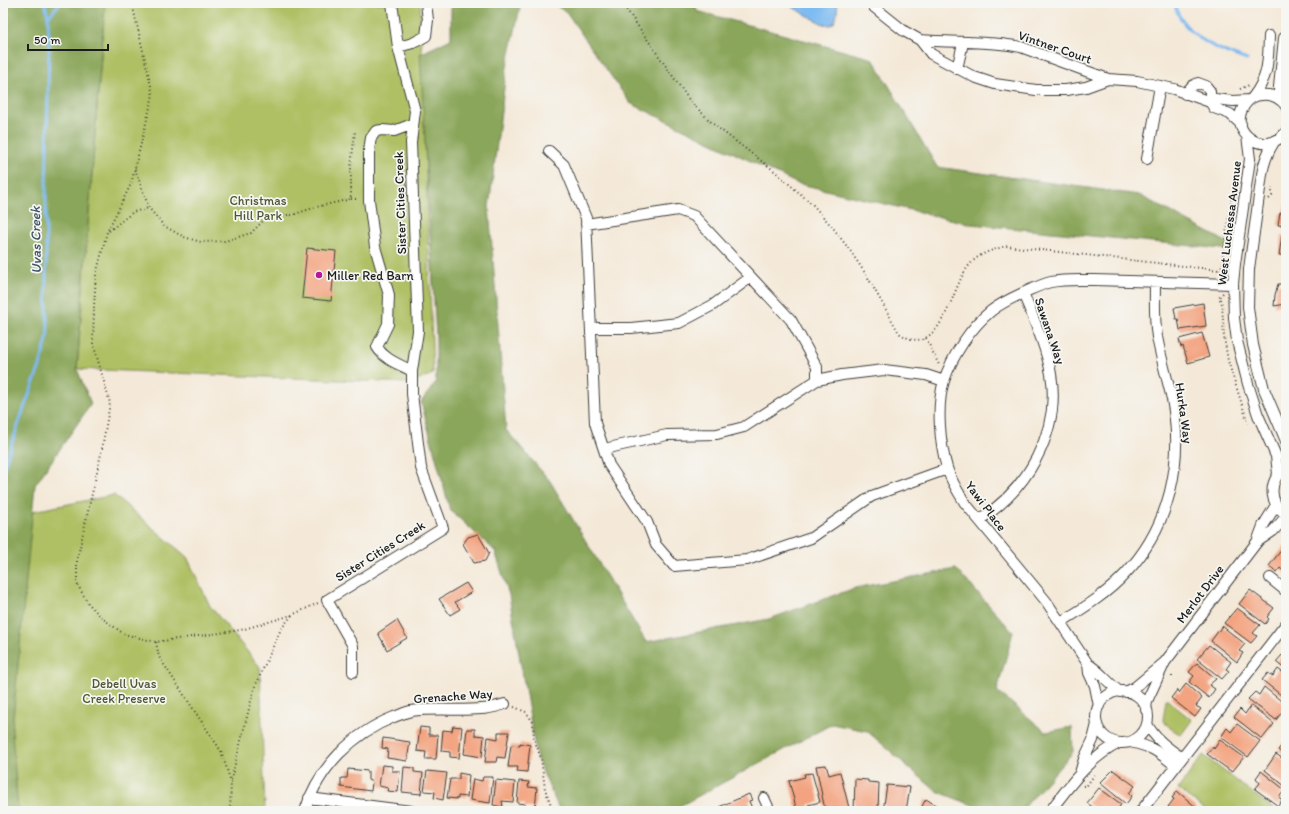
<svg xmlns="http://www.w3.org/2000/svg" width="1289" height="814" viewBox="0 0 1289 814" font-family="Itim,sans-serif">
<style>
.green{fill:#aec064;stroke:#656e40}
.forest{fill:#8aa65a;stroke:#53613b}
.water{fill:#7ebbf1;stroke:#4d6c86}
.lines{fill:none;stroke-linecap:round;stroke-linejoin:round}
.stream{stroke:#7ebbf1;stroke-width:3}
.building{fill:#f3a37f}
.minor-casing{stroke:#3c3b38;stroke-width:12}
.path{stroke:#3c3b38;stroke-width:2;stroke-dasharray:1 3;stroke-linecap:butt}
.minor{stroke:#fff;stroke-width:10}
.poi-dot{fill:#b5179e;stroke:#f6f6f2;stroke-width:1.5}
.labels{text-anchor:middle;dominant-baseline:central;stroke-width:3.5;stroke-linejoin:round;paint-order:stroke}
.street-label{font-size:13px;fill:#1c1c1c;stroke:#f6f6f2}
.park-label{font-size:13px;fill:#4f5535;stroke:#f6f6f2}
.poi-label{font-size:13px;fill:#1c1c1c;stroke:#f6f6f2;text-anchor:start}
.water-label{font-size:14px;font-style:italic;fill:#3e5467;stroke:#f6f6f2}
</style>
<rect width="100%" height="100%" fill="#f6f6f2"/>
<filter id="ink" filterUnits="userSpaceOnUse"><feTurbulence type="fractalNoise" baseFrequency=".025" numOctaves="2"/><feDisplacementMap in="SourceGraphic" scale="8" xChannelSelector="R" yChannelSelector="G"/><feConvolveMatrix kernelMatrix="1 2 1 2 8 2 1 2 1" color-interpolation-filters="sRGB"/></filter>
<filter id="wash" filterUnits="userSpaceOnUse"><feTurbulence type="fractalNoise" baseFrequency=".012" numOctaves="4" result="noise"/><feDisplacementMap in="SourceGraphic" scale="16" xChannelSelector="R" yChannelSelector="G"/><feGaussianBlur stdDeviation="0.9" result="paint"/><feColorMatrix in="noise" values="0 0 0 0 0 0 0 0 0 0 0 0 0 0 0 0 0 1.4 0 .05"/><feComposite in="paint" operator="in"/></filter>
<g filter="url(#wash)">
<rect width="100%" height="100%" fill="#f4e9d8"/>
<path class="green" d="M105,3H420L433,374L408,383L77,369Z
M114,495L187,557L210,606L260,667L265,811H3V517Z
M1166,699L1192,720L1181,735L1170,728L1163,720Z
M1203,755L1276,811H1207L1178,789Z"/>
<path class="forest" d="M3,3H105L77,369L91,404L35,485L12,730L18,811H3Z
M451,3H521L506,72L489,207L506,430L550,481L646,642L769,619L855,588L956,569L1013,632L997,691L1046,732L1072,727L1073,752L1021,811H988L936,791L867,731L832,724L678,807L679,811H560L537,759L509,595L495,551L450,510L421,402L436,382V337L420,54L451,39Z
M552,3H695L697,11L873,59L937,167L1139,195L1243,251L970,224L796,183L630,103L567,13Z"/>
<path class="water" d="M785,3H837C838,10 837,16 834,23L830,25L823,24Z"/>
<g class="lines">
<path class="stream" d="M1174,3C1176,8 1177,13 1180,17C1192,40 1224,52 1247,60
M48,17L60,3
M3,469L24,408L40,366L47,339L48,326L46,290V194L49,45L48,17L45,3"/>
</g>
<g id="blocks">
<path class="building" d="M1285,204H1286V226L1278,225L1280,213H1283Z
M1282,235H1286V255H1279Z
M307,248L336,251L331,301L302,298Z
M1278,284H1286V304L1274,306L1275,295Z
M1203,303L1206,326L1180,330L1178,319H1176L1174,308Z
M1202,333L1209,357L1188,363L1183,346L1181,347L1179,339Z
M478,534L489,553L485,561L474,563L463,544L468,537Z
M1286,544V573L1280,568L1277,572L1269,566Z
M466,583L472,592L455,602L460,609L450,615L439,599Z
M1250,590L1274,608L1267,617L1269,619L1265,624L1239,604Z
M1237,608L1260,625L1253,633L1257,636L1251,643L1224,623Z
M397,620L407,638L387,650L378,633Z
M1222,626L1245,644L1239,651L1243,653L1237,662L1211,641Z
M1209,645L1231,662L1226,669L1229,671L1222,679L1197,659Z
M1282,655L1286,658V670L1276,662Z
M1197,663L1216,679L1209,685L1215,689L1209,698L1189,682L1194,676L1189,672Z
M1278,669L1286,675V699L1262,680L1268,673L1273,676Z
M1186,684L1202,698L1196,706L1201,709L1195,717L1171,698L1177,690L1179,693Z
M1264,687L1286,705V707L1276,720L1248,699L1255,692L1259,695Z
M1251,705L1274,724L1262,739L1234,717L1240,709L1245,714Z
M1237,724L1260,741L1248,757L1221,737L1227,728L1231,732Z
M453,726L462,727L459,758L450,757V752L441,751L443,730L452,731Z
M420,727L429,728V735H438L436,759H425L426,752L417,751Z
M467,729H475V735L484,736L482,757L464,754Z
M498,732H509L505,758L497,757L496,762H485L488,737L498,739Z
M383,738L410,742L407,761L387,758L388,749L382,748Z
M1220,740L1244,757L1232,772L1207,754L1213,747L1214,749Z
M1286,740V756L1278,750Z
M520,743L530,745L527,772L517,771L518,767H508L511,745L520,746Z
M1276,754L1286,761V787L1265,770Z
M382,765L392,766V771H400L398,792L387,791L388,788L379,786Z
M826,765L829,775L840,772L849,808L836,810V808L825,810L816,766Z
M404,767L414,768V772L423,773L421,794L402,792Z
M348,769L368,771V780L372,782L371,791L341,787V778H347Z
M1113,770L1135,786L1129,793L1132,796L1126,804L1100,783Z
M427,771L447,773L443,800L434,798L435,792L424,791Z
M1261,771L1285,790L1279,797L1282,800L1278,806L1255,789L1260,783L1256,778Z
M459,773L469,775L467,797L458,796V799L447,798L450,779H459Z
M812,773L820,802L808,805L810,809L797,811L789,781L805,777L804,774Z
M483,777H493L490,803L470,800L473,779L482,781Z
M855,779L868,780V782L879,783L878,811H854Z
M496,780L515,782L513,802L502,801L503,807L493,805Z
M519,781L529,782L528,787L537,788L535,809L524,807L525,804L517,803Z
M887,785L910,787L906,811H883Z
M1099,788L1121,804L1117,811H1098L1087,803Z
M1177,791L1197,808L1195,811H1173L1168,807L1174,799L1172,798Z
M749,794L752,800L749,801L753,811H720L719,807Z
M926,799L945,811H922L924,807L922,806Z"/>
</g>
</g>
<g filter="url(#ink)">
<use href="#blocks" fill-opacity="0" stroke="#3c3b38" stroke-width="1"/>
<g class="lines">
<g class="minor-casing">
<path id="minor" d="M874,7L904,31L920,40L931,54L974,77L995,84L1036,90H1066L1086,87L1108,79
M920,40C953,43 988,40 1021,47L1108,79L1137,81L1160,86L1174,89L1210,102L1214,108L1230,114L1241,124
M398,47L413,43L426,36L428,20L426,3
M957,69L963,43
M1185,94L1192,86L1198,83L1206,86L1210,91V102
M1253,97C1269,76 1268,61 1269,36
M1280,99L1279,87L1284,38
M1210,102L1215,99L1233,101L1249,100
M1286,106C1280,98 1272,94 1262,95C1254,95 1248,100 1244,106C1227,132 1265,159 1286,132
M1247,136L1250,159L1235,264L1233,284L1234,318L1237,341L1248,384L1258,415L1276,456L1278,474
M1274,142C1267,153 1264,162 1262,174L1249,269L1248,307L1253,345L1264,389L1286,441
M549,151L564,165L586,218L595,423L609,465L647,522L656,545L674,566L747,560L811,538L872,496L947,469
M1147,159L1160,86
M586,224L678,210L694,216L791,320L817,367V380L744,427L717,434L667,435L604,449
M591,328H631L679,323L713,305L751,277
M412,371C399,364 385,360 377,347L388,324L389,295L375,247L369,200V150L371,138L376,131L382,130L394,131L413,124
M817,380L842,375L884,370L926,375L944,381
M1286,468C1268,479 1268,503 1286,514
M979,520C1027,490 1061,432 1051,374C1046,346 1034,320 1023,293
M1257,542L1263,526L1276,505
M1270,578L1286,591
M1061,622C1084,608 1108,593 1126,573C1170,526 1184,461 1172,399C1167,378 1161,358 1157,337C1154,319 1155,300 1155,282
M1088,664L1089,673L1095,686L1099,706
M353,672V646L327,600L443,528L421,468L412,394V371L418,331L411,142L415,111L398,47L392,3
M1096 717a26 26 0 1 1 52 0a26 26 0 1 1-52 0Z
M1120,692C1108,683 1100,671 1088,664L1046,601L965,503C958,492 951,481 947,468C940,444 936,406 944,381C952,356 971,327 991,311C1001,303 1012,298 1023,293C1032,289 1042,284 1051,282C1065,279 1080,280 1094,280L1233,284
M1126,692L1135,687L1165,662
M1146,710L1147,701L1165,662L1257,542L1273,531L1286,517
M1147,724C1155,739 1168,748 1182,758
M1130,742C1154,747 1158,752 1176,766
M1080,773L1084,759L1093,740L1097,724
M309,798L411,811
M764,798L770,811
M305,811C318,768 353,733 394,717C400,715 406,712 411,711C435,708 458,711 481,709C489,709 498,706 505,704
M1050,811C1071,784 1088,759 1119,743
M1141,811L1286,624"/>
</g>
<path class="path" d="M132,3L153,95L131,184L107,232L96,275L94,306L93,343L110,403L101,454L77,560V584L88,603L102,618L124,634L156,642L241,630L292,615L318,603
M622,3L690,101L713,124L772,169L813,205L834,229L851,252L867,276L899,333C940,362 951,290 967,268C978,253 990,251 1006,246L1219,270L1221,273
M1240,89L1249,85
M135,169L149,208L164,226L184,237L201,242L225,241L251,233L269,215H292L316,207L351,199V167L355,131
M351,199H359
M1269,199L1272,196V185
M109,231L133,212L149,208
M1219,270L1223,264V254L1232,195L1236,183
M1223,293L1219,297L1222,304L1224,337L1228,361L1246,417L1249,423
M926,338L939,365
M156,642L159,657L221,751L231,782L230,811
M1172,677V673
M514,707L526,712L533,722L534,739L541,758L545,789L551,805L550,811
M231,780L254,689L281,629L292,615
M1083,786L1087,785L1095,774"/>
<use href="#minor" class="minor"/>
</g>
</g>
<circle class="poi-dot" cx="319" cy="275" r="4"/>
<g class="labels">
<g class="street-label">
<text transform="translate(1055 47) rotate(19)">Vintner Court</text>
<text transform="translate(400 203) rotate(-92)">Sister Cities Creek</text>
<text transform="translate(1229 223) rotate(-83)">West Luchessa Avenue</text>
<text transform="translate(1050 331) rotate(71)">Sawana Way</text>
<text transform="translate(1184 413) rotate(82)">Hurka Way</text>
<text transform="translate(986 506) rotate(53)">Yawi Place</text>
<text transform="translate(380 551) rotate(-32)">Sister Cities Creek</text>
<text transform="translate(1200 594) rotate(-53)">Merlot Drive</text>
<text transform="translate(453 696) rotate(-4)">Grenache Way</text>
</g>
<g class="park-label">
<text x="258" y="200">Christmas<tspan x="258" dy="15">Hill Park</tspan></text>
<text x="124" y="683">Debell Uvas<tspan x="124" dy="15">Creek Preserve</tspan></text>
</g>
<g class="poi-label">
<text x="327" y="275">Miller Red Barn</text>
</g>
<g class="water-label">
<text transform="translate(36 240) rotate(-91)">Uvas Creek</text>
</g>
</g>
<rect width="1289" height="814" fill="none" stroke="#f6f6f2" stroke-width="16"/>
<path d="M28 44v6h80v-6" fill="none" stroke="#1c1c1c" stroke-width="2"/>
<text x="34" y="44" font-size="12" fill="#1c1c1c" stroke="#f6f6f2" stroke-width="3" paint-order="stroke">50 m</text>
</svg>
